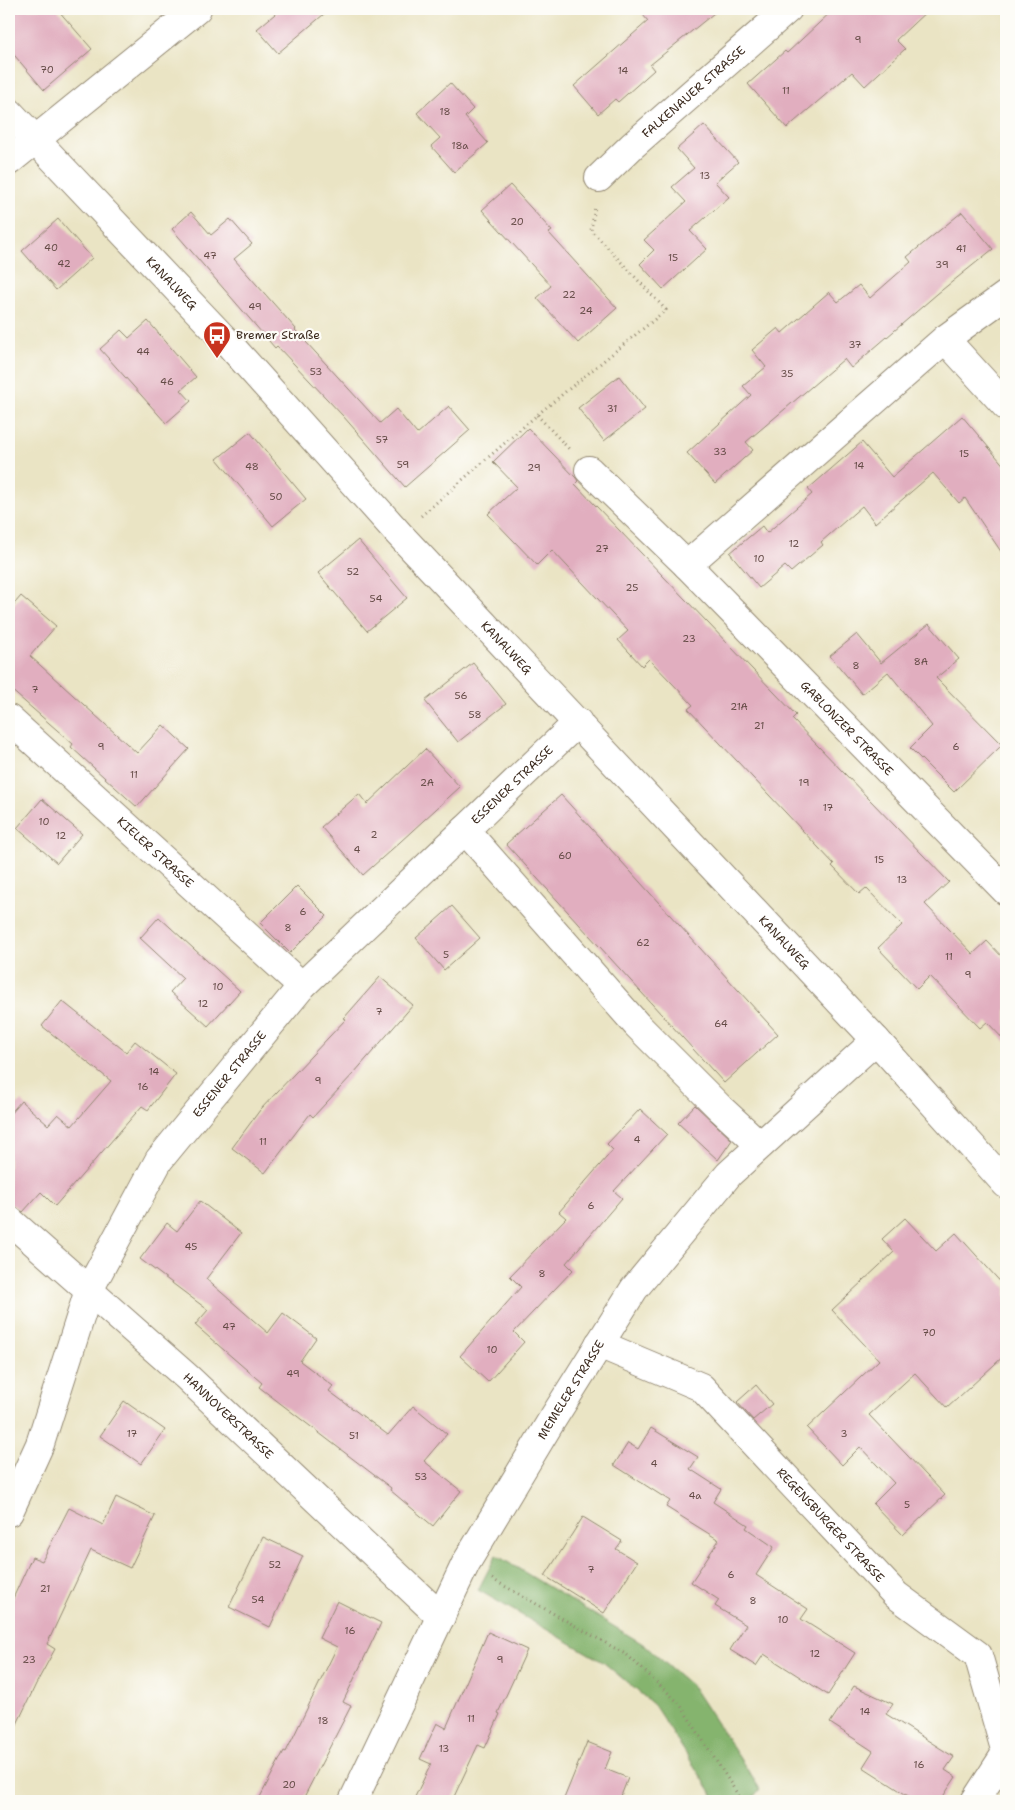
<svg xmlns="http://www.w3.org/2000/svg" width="1015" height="1810" viewBox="0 0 1015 1810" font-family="'Shantell Sans',sans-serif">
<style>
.forest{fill:#85b46e;stroke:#606f46}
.building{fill:#e1aebf}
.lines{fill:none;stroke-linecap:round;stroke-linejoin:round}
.minor-casing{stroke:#928771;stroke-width:30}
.path{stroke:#928771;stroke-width:3;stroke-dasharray:1 4;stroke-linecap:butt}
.minor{stroke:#fff;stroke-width:28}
.labels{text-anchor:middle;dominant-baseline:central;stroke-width:4.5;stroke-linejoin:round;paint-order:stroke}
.number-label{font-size:10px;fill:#644b46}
.street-label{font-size:12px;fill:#3b2a1e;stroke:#fdfcf7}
.poi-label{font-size:12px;fill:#3b2a1e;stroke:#fdfcf7;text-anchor:start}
</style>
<rect width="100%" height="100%" fill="#fdfcf7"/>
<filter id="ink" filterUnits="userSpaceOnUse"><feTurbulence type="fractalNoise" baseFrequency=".02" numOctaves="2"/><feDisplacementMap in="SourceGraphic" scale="10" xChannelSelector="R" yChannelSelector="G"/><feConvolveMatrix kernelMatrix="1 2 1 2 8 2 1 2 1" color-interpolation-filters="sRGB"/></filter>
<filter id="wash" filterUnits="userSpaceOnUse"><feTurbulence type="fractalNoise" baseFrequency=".0096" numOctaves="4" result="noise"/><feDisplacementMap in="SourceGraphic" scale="20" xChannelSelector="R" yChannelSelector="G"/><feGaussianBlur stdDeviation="1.12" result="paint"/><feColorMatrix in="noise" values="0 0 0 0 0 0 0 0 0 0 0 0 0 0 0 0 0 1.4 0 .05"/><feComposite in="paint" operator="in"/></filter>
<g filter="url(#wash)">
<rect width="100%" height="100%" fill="#eae4c4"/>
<path class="forest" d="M496,1555L643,1644L693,1687L760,1789L750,1801H717L654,1705L603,1662L478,1590Z"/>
<g id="blocks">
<path class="building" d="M9,9H57L92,49L44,90L9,49Z
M281,9H330L278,53L257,29Z
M638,9H719L650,65L654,70L618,102L615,99L598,114L574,86L648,21Z
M834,9H929L896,40L905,49L865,86L852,72L787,128L748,84L785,51L787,53Z
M450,83L473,109L465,117L488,143L454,172L431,146L440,138L417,113Z
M704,125L738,162L715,182L729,197L690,231L707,249L663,289L640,264L654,250L644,240L686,202L672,187L694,168L677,149Z
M510,185L552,231L549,233L617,308L578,343L537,298L551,286L482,210Z
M191,212L211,235L230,219L252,244L234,259L296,329L295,330L380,423L396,409L417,434L449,406L470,430L405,487L343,416L277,346L275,348L172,229Z
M962,212L993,249L937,294L851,368L844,359L746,442L753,450L715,484L687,453L751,395L743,386L766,367L752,350L778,328L782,333L829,292L838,302L859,285L870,298L911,262L907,257Z
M58,219L92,258L56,290L22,251Z
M148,321L196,377L181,390L191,401L166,423L100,349L121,330L129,338Z
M619,376L645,409L604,441L578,408Z
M962,416L1006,468V559L965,498L959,503L933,473L875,523L862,506L821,542L823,545L791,572L785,566L759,588L730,553L762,526L767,533L812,494L808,489L862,442L892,477Z
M528,428L576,478L578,481L575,484L796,715L792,719L949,882L925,904L973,954L987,941L1006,961V1042L987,1022L980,1028L930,976L917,989L878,948L902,925L866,888L859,894L832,866L834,864L688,709L693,705L649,659L642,666L618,640L628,631L552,550L537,565L488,514L517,487L493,462Z
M250,432L306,499L273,526L217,459Z
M358,540L407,598L367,631L318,573Z
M21,596L56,626L30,656L137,753L163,725L189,749L137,807L71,747L73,744L9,688V610Z
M929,624L959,659L936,678L1002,745L954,792L910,748L932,726L888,672L862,694L830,656L857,634L881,663Z
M473,663L506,704L458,742L425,701Z
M425,749L460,787L400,842L363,875L321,827L359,794L367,804Z
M561,795L778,1034L724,1083L506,844Z
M42,799L82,834L57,863L17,828Z
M297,886L327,916L290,953L260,923Z
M452,906L480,938L444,970L416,938Z
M159,917L240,991L208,1026L170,992L183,978L140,938Z
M380,977L413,1005L354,1073L313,1117L310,1114L265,1173L232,1148L260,1110L346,1019L344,1018Z
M62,1001L126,1052L135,1041L176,1074L148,1110L142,1106L55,1206L41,1192L23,1212L13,1205H9V1115L21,1101L48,1125L58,1114L72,1126L111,1081L42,1026Z
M695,1105L732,1140L718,1160L678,1123Z
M640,1109L667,1134L614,1191L622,1198L566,1263L573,1270L514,1332L524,1342L488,1382L460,1356L521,1287L510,1276L566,1218L559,1212L613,1150L607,1144Z
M200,1201L241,1233L206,1279L268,1333L283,1313L316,1338L300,1361L333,1386L329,1391L388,1435L413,1406L447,1434L424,1461L461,1491L433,1526L390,1490L391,1488L259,1387L262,1383L195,1325L208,1310L140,1259L167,1223L177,1231Z
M905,1218L936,1251L956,1233L1006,1288V1354L947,1408L915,1373L869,1415L945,1495L903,1535L873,1504L894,1483L860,1447L842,1465L807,1428L879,1360L832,1310L894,1252L882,1239Z
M756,1385L772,1404L753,1420L737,1402Z
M124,1401L165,1430L141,1464L100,1436Z
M651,1428L698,1457L690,1469L721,1489L713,1502L748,1525L746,1528L774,1547L756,1575L808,1609L801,1619L855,1653L828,1695L764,1654L756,1666L730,1650L746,1625L715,1606L719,1600L691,1582L719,1540L666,1507L670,1501L614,1465L628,1443L638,1449Z
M116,1497L155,1516L130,1568L91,1550L47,1644L55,1649L36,1684L9,1741V1607L32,1557L42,1561L69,1508L103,1525Z
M583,1517L622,1541L616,1549L637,1562L604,1613L545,1576Z
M263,1537L303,1556L270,1627L229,1607Z
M337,1601L381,1623L343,1702L351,1706L302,1801H258L284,1751L286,1752L337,1647L319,1638Z
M488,1632L527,1650L498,1713L500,1714L485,1748L478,1745L452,1801H413L431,1764L420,1759L437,1723L446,1728Z
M854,1686L893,1704L886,1714L954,1757L945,1770L956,1777L940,1801H916L863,1767L873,1751L830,1723Z
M587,1742L612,1752L605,1769L628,1778L619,1801H563Z"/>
</g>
</g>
<g filter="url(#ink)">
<use href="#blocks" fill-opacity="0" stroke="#928771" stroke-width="1"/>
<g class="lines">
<g class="minor-casing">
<g id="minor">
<path id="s1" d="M9,112L229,344L399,534L876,1040L1006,1184"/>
<path d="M9,161L197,9"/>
<path id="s2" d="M599,178L632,146L788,9"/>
<path d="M945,339L1006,406"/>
<path id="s3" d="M589,470L687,565L1006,891"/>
<path d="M687,565L945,339L1006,295"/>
<path id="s4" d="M9,719L302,986"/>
<path d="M465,830L637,1025L721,1109L760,1145"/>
<path id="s5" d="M9,1220L188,1378L441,1617"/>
<path id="s6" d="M599,1344L701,1387L896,1595L978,1655L1006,1753L975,1801"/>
<path id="s7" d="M9,1512L40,1444L89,1290L159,1160L302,986L578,722"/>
<path id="s8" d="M353,1801L466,1563L550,1423L634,1289L729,1174L876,1040"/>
</g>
</g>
<path class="path" d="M9,77L14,83
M537,415L569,449
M421,516L537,415L666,310L591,230L595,207
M492,1579L627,1655L679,1703L742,1801"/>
<use href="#minor" class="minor"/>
</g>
</g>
<defs>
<g id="bus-pin" transform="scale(1.4375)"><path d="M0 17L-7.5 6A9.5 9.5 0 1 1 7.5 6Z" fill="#c8321e" stroke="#fdfcf7"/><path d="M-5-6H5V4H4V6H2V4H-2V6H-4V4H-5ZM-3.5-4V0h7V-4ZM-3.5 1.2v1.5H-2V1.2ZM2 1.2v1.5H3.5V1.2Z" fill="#fff"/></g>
</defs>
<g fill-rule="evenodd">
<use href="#bus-pin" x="217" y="335"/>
</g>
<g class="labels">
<g class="number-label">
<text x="858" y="39">9</text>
<text x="47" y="69">70</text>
<text x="623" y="70">14</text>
<text x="786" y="90">11</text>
<text x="445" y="111">18</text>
<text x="460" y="145">18a</text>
<text x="705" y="175">13</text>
<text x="517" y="221">20</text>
<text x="51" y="247">40</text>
<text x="961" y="248">41</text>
<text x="210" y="255">47</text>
<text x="673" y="257">15</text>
<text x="64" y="263">42</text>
<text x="942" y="264">39</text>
<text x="569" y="294">22</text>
<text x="255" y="306">49</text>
<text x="586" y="310">24</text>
<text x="855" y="344">37</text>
<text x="143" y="351">44</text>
<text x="316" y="371">53</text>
<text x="787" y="373">35</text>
<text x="167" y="381">46</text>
<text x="612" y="408">31</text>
<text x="382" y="439">57</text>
<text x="720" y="451">33</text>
<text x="964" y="453">15</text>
<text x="403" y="464">59</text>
<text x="859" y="465">14</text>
<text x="252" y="466">48</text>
<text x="534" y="467">29</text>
<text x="276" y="496">50</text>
<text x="794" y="543">12</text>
<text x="602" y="548">27</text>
<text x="759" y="558">10</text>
<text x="353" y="571">52</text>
<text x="632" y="587">25</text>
<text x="376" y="598">54</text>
<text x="689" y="638">23</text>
<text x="921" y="661">8A</text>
<text x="856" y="665">8</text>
<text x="35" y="689">7</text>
<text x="461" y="695">56</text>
<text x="739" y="706">21A</text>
<text x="475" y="714">58</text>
<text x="759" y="725">21</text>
<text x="101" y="746">9</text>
<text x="956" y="746">6</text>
<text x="134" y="774">11</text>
<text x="427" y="782">2A</text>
<text x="804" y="782">19</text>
<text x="828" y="807">17</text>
<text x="44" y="821">10</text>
<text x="374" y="834">2</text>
<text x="61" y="835">12</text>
<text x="357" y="849">4</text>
<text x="565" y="855">60</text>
<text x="879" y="859">15</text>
<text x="902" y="879">13</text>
<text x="303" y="911">6</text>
<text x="288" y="927">8</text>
<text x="643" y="942">62</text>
<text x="446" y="954">5</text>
<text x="949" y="956">11</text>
<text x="968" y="974">9</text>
<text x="218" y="986">10</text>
<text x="203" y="1003">12</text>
<text x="379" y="1011">7</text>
<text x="721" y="1023">64</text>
<text x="154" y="1071">14</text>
<text x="318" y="1080">9</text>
<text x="143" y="1086">16</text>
<text x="637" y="1139">4</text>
<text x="263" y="1141">11</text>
<text x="591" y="1205">6</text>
<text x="191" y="1246">45</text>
<text x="542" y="1273">8</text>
<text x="229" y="1326">47</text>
<text x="929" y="1332">70</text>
<text x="492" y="1349">10</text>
<text x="293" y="1373">49</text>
<text x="132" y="1433">17</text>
<text x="844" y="1433">3</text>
<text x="354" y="1435">51</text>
<text x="654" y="1463">4</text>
<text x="421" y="1476">53</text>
<text x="695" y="1495">4a</text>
<text x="907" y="1504">5</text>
<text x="275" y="1564">52</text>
<text x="591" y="1569">7</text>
<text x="731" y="1574">6</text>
<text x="45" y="1588">21</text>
<text x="258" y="1599">54</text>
<text x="753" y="1600">8</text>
<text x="783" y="1619">10</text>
<text x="350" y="1630">16</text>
<text x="815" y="1653">12</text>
<text x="29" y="1659">23</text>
<text x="500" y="1659">9</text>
<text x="865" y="1711">14</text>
<text x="471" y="1718">11</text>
<text x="323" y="1720">18</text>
<text x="444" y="1748">13</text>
<text x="919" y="1764">16</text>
<text x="289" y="1784">20</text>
</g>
<g class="street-label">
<text stroke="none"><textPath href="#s2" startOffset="128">FALKENAUER STRASSE</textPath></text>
<text stroke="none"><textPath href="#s1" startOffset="236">KANALWEG</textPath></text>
<text stroke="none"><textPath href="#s1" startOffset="731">KANALWEG</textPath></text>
<text stroke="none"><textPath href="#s3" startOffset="365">GABLONZER STRASSE</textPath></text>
<text stroke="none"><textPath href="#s7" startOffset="900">ESSENER STRASSE</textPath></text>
<text stroke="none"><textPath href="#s4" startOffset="198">KIELER STRASSE</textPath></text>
<text stroke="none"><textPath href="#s1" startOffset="1136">KANALWEG</textPath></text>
<text stroke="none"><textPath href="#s7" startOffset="495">ESSENER STRASSE</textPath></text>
<text stroke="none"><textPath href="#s8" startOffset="466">MEMELER STRASSE</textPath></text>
<text stroke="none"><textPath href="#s5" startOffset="294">HANNOVERSTRASSE</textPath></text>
<text stroke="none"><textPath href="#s6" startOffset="300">REGENSBURGER STRASSE</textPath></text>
</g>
<g class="poi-label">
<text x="236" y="335">Bremer Straße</text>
</g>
</g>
<rect width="1015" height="1810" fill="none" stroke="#fdfcf7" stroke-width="30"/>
</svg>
